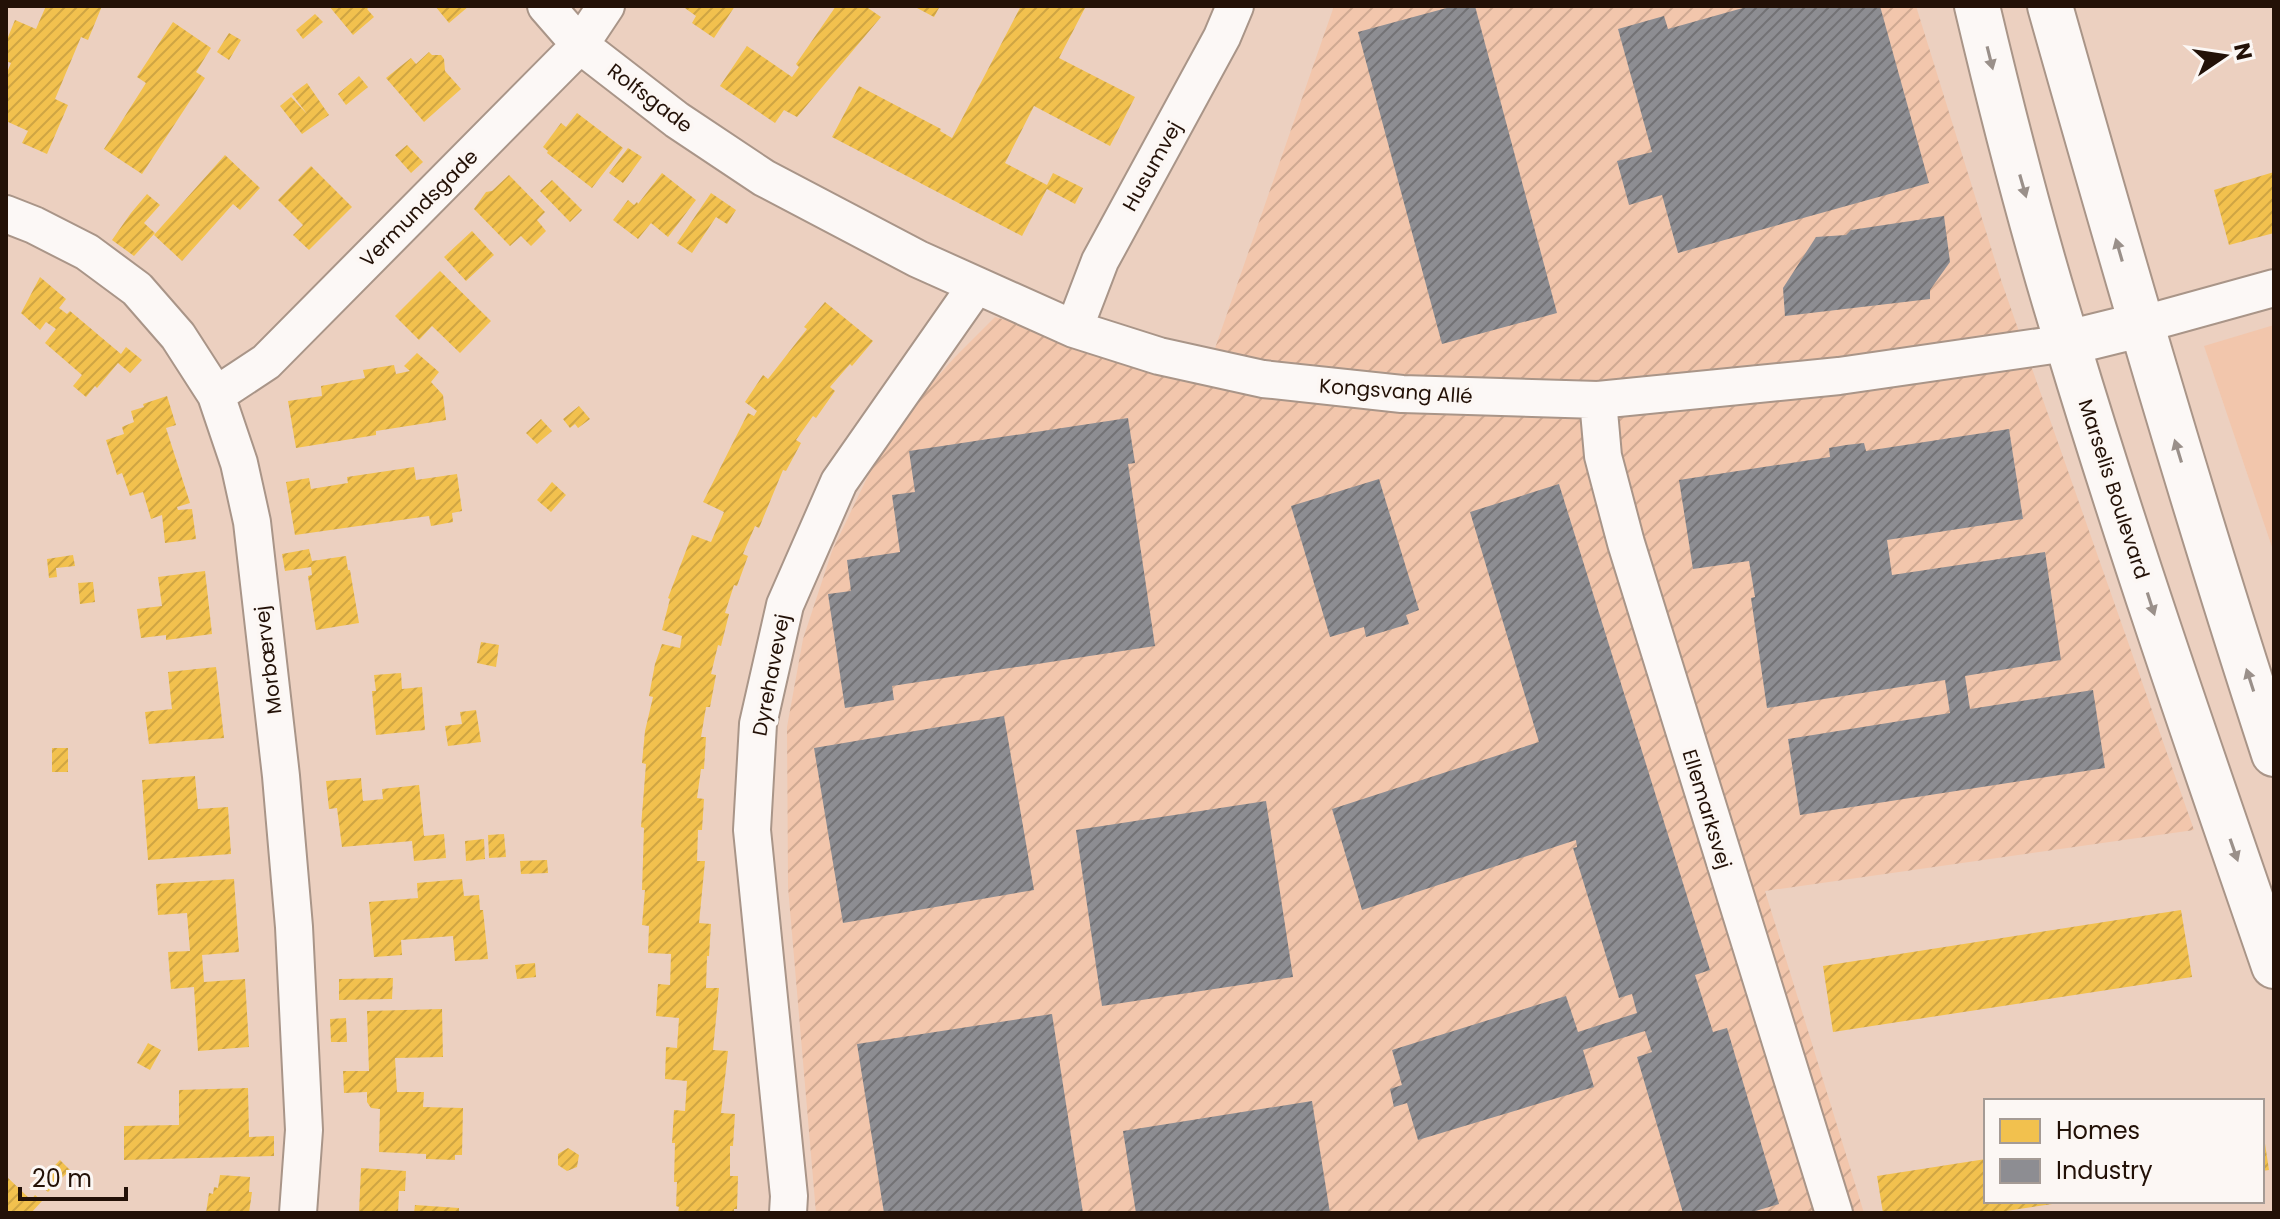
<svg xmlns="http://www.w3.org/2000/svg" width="2280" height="1219" viewBox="0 0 2280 1219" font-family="Poppins,sans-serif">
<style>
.built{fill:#f2c6ac}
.industrial{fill:url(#industrial-furrows)}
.homes{fill:url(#homes-hatch)}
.industry{fill:url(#industry-hatch)}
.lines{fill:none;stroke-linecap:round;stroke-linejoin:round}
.street-casing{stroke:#a99588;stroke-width:40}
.secondary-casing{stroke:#a99588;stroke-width:48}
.street{stroke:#fcf8f6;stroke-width:36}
.secondary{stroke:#fcf8f6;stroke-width:44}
.oneway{fill:#9a908a}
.labels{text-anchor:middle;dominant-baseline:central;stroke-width:8;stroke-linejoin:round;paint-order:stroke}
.street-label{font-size:20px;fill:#231107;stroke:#fcf7f4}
</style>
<defs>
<pattern id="industrial-furrows" width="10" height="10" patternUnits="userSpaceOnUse" patternTransform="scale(2)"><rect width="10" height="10" fill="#f2c6ac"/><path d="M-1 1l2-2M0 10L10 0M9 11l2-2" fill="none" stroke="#cfa992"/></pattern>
<pattern id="homes-hatch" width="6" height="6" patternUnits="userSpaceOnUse" patternTransform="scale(2)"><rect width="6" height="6" fill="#f2c14e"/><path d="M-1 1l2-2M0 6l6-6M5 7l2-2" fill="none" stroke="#cfa543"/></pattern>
<pattern id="industry-hatch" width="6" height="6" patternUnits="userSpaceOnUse" patternTransform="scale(2)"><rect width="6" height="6" fill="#8d8d92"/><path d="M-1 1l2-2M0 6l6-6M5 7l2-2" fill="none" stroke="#737275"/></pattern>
</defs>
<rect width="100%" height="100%" fill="#ecd0c0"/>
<path class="built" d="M2274,325V553L2204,346Z"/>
<path class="industrial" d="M1334,6H1916L2002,283L2194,830L1765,891L1864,1213H816L788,887L787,727L803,639L832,551L890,430L955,357L995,317L1205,377Z"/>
<path class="homes" d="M46,6H102L88,40L81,37L55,99L68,105L47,154L22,143L28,131L6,121V75L11,63L6,61V42L15,20L36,29Z
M329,6H370L367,9L374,17L353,35Z
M435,6H469L449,23Z
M682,6H735L714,38L692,23L696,16Z
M836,6H865L881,17L797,117L784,110L775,123L720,86L747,46L792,77L799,67L796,64Z
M918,6H940L934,17L917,8Z
M1021,6H1086L1059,58L1135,97L1110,146L1034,106L1005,163L1047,185L1053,173L1083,188L1075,204L1047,189L1022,236L832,137L859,86L941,129L940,131L952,138Z
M315,14L323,22L303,39L296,30Z
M173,22L211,48L196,72L205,78L142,174L104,149L146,83L137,77Z
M229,33L241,40L229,60L217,52Z
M429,52L432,55H441L444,59L445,71L461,89L424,122L386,78L411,58L416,64Z
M359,76L368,87L346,105L338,94Z
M307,83L329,115L302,134L280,106L291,97L307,114L292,94Z
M577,113L623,148L592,188L547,153L548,151L543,147L561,123L566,127Z
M407,145L423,162L411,173L395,155Z
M628,148L642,157L623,183L609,173Z
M225,155L260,188L240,210L233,204L182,261L154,235Z
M311,166L352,207L309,250L293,235L303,225L278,200Z
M2274,172V233L2229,245L2214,190Z
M662,173L696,200L668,237L651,223L638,239L613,220L628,200L634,205L637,202L638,204Z
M509,175L545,212L537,220L546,231L531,246L521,236L510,246L474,209L486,192L492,191Z
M552,180L582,210L570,222L540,191Z
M711,193L736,210L727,224L716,217L692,253L677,243Z
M147,194L160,205L144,223L155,233L134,256L112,240L131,213Z
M472,231L494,255L466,281L444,257Z
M440,271L491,321L460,353L432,326L419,340L395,316Z
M40,277L66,299L59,308L67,314L70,311L121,354L126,347L142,360L130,373L118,363L97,388L95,386L86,397L73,386L82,375L45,343L56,329L46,322L40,330L21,313Z
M825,302L873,341L852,366L850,364L830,387L835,391L816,418L813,416L796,440L801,443L786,471L783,470L759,528L755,526L743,554L748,556L737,586L734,585L725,613L729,614L721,646L718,645L711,674L716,675L710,707H706L701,737H706L704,769H701L697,798L704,799L702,830H698L697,861H705L699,923L711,924L709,956H707L706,988H719L713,1050L728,1051L721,1113L735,1114L733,1146H730V1176H738L737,1209H734V1213H678L679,1207L676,1206L677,1182H674L675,1143H672L674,1110L685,1111L687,1081L665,1079L666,1047L677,1048L679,1018L656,1016L658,984L670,985L671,954L648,953L649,926L642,925L645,890H642L644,828L641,827L646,764L642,763L645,731L653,697L649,696L655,664L662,644L680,648L682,636L662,630L670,599L668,598L692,535L711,542L724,512L703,502L748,413L754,416L757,411L745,402L763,375L768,379L807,329L804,327Z
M417,353L439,372L431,382L443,395L446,420L376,431V435L296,448L288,401L322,396L321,386L365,378L363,370L394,365L396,374L410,371L404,366Z
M167,396L176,425L166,428L190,503L177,507L178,510L192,509L196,539L165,543L162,515L151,519L143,492L130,496L122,473L117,475L106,440L124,434L122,427L134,422L131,411L144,407L143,404Z
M579,406L590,419L578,428L575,424L570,428L563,419Z
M541,419L552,431L537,444L526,433Z
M414,467L416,480L457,474L462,511L452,513L453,522L431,526L429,516L295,535L286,482L309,478L311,489L348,483L347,477Z
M552,482L566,495L551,512L537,500Z
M309,549L312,561L346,556L348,570H350L359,623L316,630L308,576L312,575L311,567L285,571L282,554Z
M73,555L75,566L56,568L57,577L49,578L47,559Z
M205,571L212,634L166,640V635L141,638L137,609L162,606L158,577Z
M93,582L95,602L80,604L78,583Z
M481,642L499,645L496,667L477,663Z
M216,667L224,738L149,744L145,712L172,709L168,672Z
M401,673L402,689L422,687L425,730L376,735L372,691H376L374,675Z
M476,710L481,742L448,746L445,726L462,724L460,712Z
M52,748H68V772H52Z
M195,776L198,809L228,807L231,854L148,860L142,780Z
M361,778L363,801L383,799L382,789L419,785L424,836L444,834L446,858L414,861L412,841L342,847L337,808L329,809L326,781Z
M504,834L506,857L489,858L488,835Z
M484,839L485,859L466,861L465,841Z
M547,860L548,873L521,874L520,861Z
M234,879L239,952L202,955L204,982L245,979L249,1047L198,1051L194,987L171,989L168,952L190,951L187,913L158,915L156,884Z
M462,879L464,896L479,895L480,910H483L488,959L455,961L453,936L401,940L402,955L374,957L369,902L418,898L417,883Z
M2181,910L2192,977L1833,1032L1823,966Z
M535,963L536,977L517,979L515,965Z
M393,978L392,999L339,1000V979Z
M442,1009L443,1057L395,1058L397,1092H424L423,1107L463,1108L462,1155H455V1160L426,1159V1154L379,1152L380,1109L371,1108L367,1102V1092L344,1093L343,1071H369L367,1011Z
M346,1018L347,1042H331L330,1019Z
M148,1043L161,1050L150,1070L137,1063Z
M248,1088L249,1137L274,1136V1156L124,1160V1126L179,1125V1090Z
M2262,1137H2264L2269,1170L2262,1171Z
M568,1148L579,1155L577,1167L567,1171L558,1165V1154Z
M1986,1159V1201H2059V1203L1993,1213H1883L1877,1176Z
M60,1160L70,1170L48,1192L38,1183Z
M361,1168L406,1171L405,1191H399L398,1213H359Z
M220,1175L250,1177L249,1192H252L249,1213H206L209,1193L213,1194L214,1187L218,1188Z
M6,1176L31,1200L35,1195L42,1201L31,1213H6Z
M415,1205L459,1208V1213H414Z"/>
<path class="industry" d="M1454,6H1475L1557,313L1442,344L1358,32Z
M1750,6H1880L1929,183L1678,253L1662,195L1629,205L1617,161L1652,152L1618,29L1664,16L1668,29Z
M1944,216L1950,262L1930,290V299L1785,316L1783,288L1816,237L1846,235L1851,230Z
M1128,418L1135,463L1128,464L1155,646L892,686L894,700L845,708L828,594L851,591L847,560L900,552L892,495L915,492L909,451Z
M2009,429L2023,519L1887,540L1892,575L2045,552L2061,660L1965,676L1970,709L2093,690L2105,768L1800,815L1788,739L1950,713L1945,680L1767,708L1751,598L1755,597L1749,561L1693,569L1679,480L1830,457L1829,448L1846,445L1864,443L1866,451Z
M1379,479L1419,610L1406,615L1409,624L1366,637L1364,627L1330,637L1291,506Z
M1559,484L1710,970L1695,975L1713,1032L1727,1028L1779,1204L1749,1213H1683L1637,1057L1652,1052L1645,1031L1583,1050L1594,1087L1418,1140L1407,1103L1394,1107L1390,1089L1402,1085L1392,1050L1566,996L1578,1032L1637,1013L1632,994L1619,998L1573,848L1577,847L1576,840L1362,910L1332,809L1539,742L1470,512Z
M1004,716L1034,890L843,923L814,748Z
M1266,801L1293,977L1102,1006L1076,830Z
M1052,1014L1083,1213H884L857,1044Z
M1312,1101L1330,1213H1136L1123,1131Z"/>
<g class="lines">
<g class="street-casing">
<path id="street" d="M546,6L580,45L677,120L764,178L918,259L1074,329L1159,356L1263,379L1402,394L1598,400L1839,376L2067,343
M6,214L34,225L87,252L137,289L178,336L216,395L239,463L252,522L281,776L294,927L304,1130L298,1213
M2140,325L2274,288
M1074,329L1100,261L1222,37L1235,6
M216,395L266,362L580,45L606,6
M1598,400L1603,456L1626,543L1834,1213
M788,1213L789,1196L752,830L758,724L785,605L839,482L976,286"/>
</g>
<g class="secondary-casing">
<path id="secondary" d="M1977,6C2004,120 2033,233 2068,345C2131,554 2203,760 2274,966
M2050,6C2121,257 2193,506 2274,754
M2067,343L2140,325"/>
</g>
<use href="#street" class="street"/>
<use href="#secondary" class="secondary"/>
</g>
<defs><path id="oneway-solid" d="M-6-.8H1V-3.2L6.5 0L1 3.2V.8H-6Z" transform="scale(2)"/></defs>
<g class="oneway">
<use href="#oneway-solid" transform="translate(1990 58) rotate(76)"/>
<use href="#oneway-solid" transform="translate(2023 186) rotate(74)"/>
<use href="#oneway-solid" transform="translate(2119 250) rotate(-106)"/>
<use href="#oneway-solid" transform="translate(2178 451) rotate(-107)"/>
<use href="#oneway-solid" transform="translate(2151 604) rotate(72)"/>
<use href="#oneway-solid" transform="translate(2250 680) rotate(-108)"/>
<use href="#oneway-solid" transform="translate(2234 850) rotate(71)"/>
</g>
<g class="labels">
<g class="street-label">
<text transform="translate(650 98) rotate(37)">Rolfsgade</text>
<text transform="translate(1152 166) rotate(-61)">Husumvej</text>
<text transform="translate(419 208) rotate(-45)">Vermundsgade</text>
<text transform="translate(1396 391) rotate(4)">Kongsvang Allé</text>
<text transform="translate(2114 489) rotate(72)">Marselis Boulevard</text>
<text transform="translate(268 660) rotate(-97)">Morbærvej</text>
<text transform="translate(771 675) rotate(-79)">Dyrehavevej</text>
<text transform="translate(1707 809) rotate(73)">Ellemarksvej</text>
</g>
</g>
<rect width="2280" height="1219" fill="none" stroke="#231107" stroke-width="16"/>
<rect x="1984" y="1099" width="280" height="104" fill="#fcf7f4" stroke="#a59b95" stroke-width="2"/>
<rect x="2000" y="1119" width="40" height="24" fill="#f2c14e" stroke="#a59b95" stroke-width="2"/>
<text x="2056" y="1139" font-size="24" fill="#231107">Homes</text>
<rect x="2000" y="1159" width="40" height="24" fill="#8d8d92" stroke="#a59b95" stroke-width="2"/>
<text x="2056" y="1179" font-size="24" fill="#231107">Industry</text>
<g transform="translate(2224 56) rotate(77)" stroke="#fcf7f4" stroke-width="6" paint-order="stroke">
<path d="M0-6L14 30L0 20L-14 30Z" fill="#231107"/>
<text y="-12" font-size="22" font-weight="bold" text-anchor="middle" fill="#231107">N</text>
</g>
<path d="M20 1187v12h106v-12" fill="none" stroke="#231107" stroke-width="4"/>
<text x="32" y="1187" font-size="24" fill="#231107" stroke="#fcf7f4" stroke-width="6" paint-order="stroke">20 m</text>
</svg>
